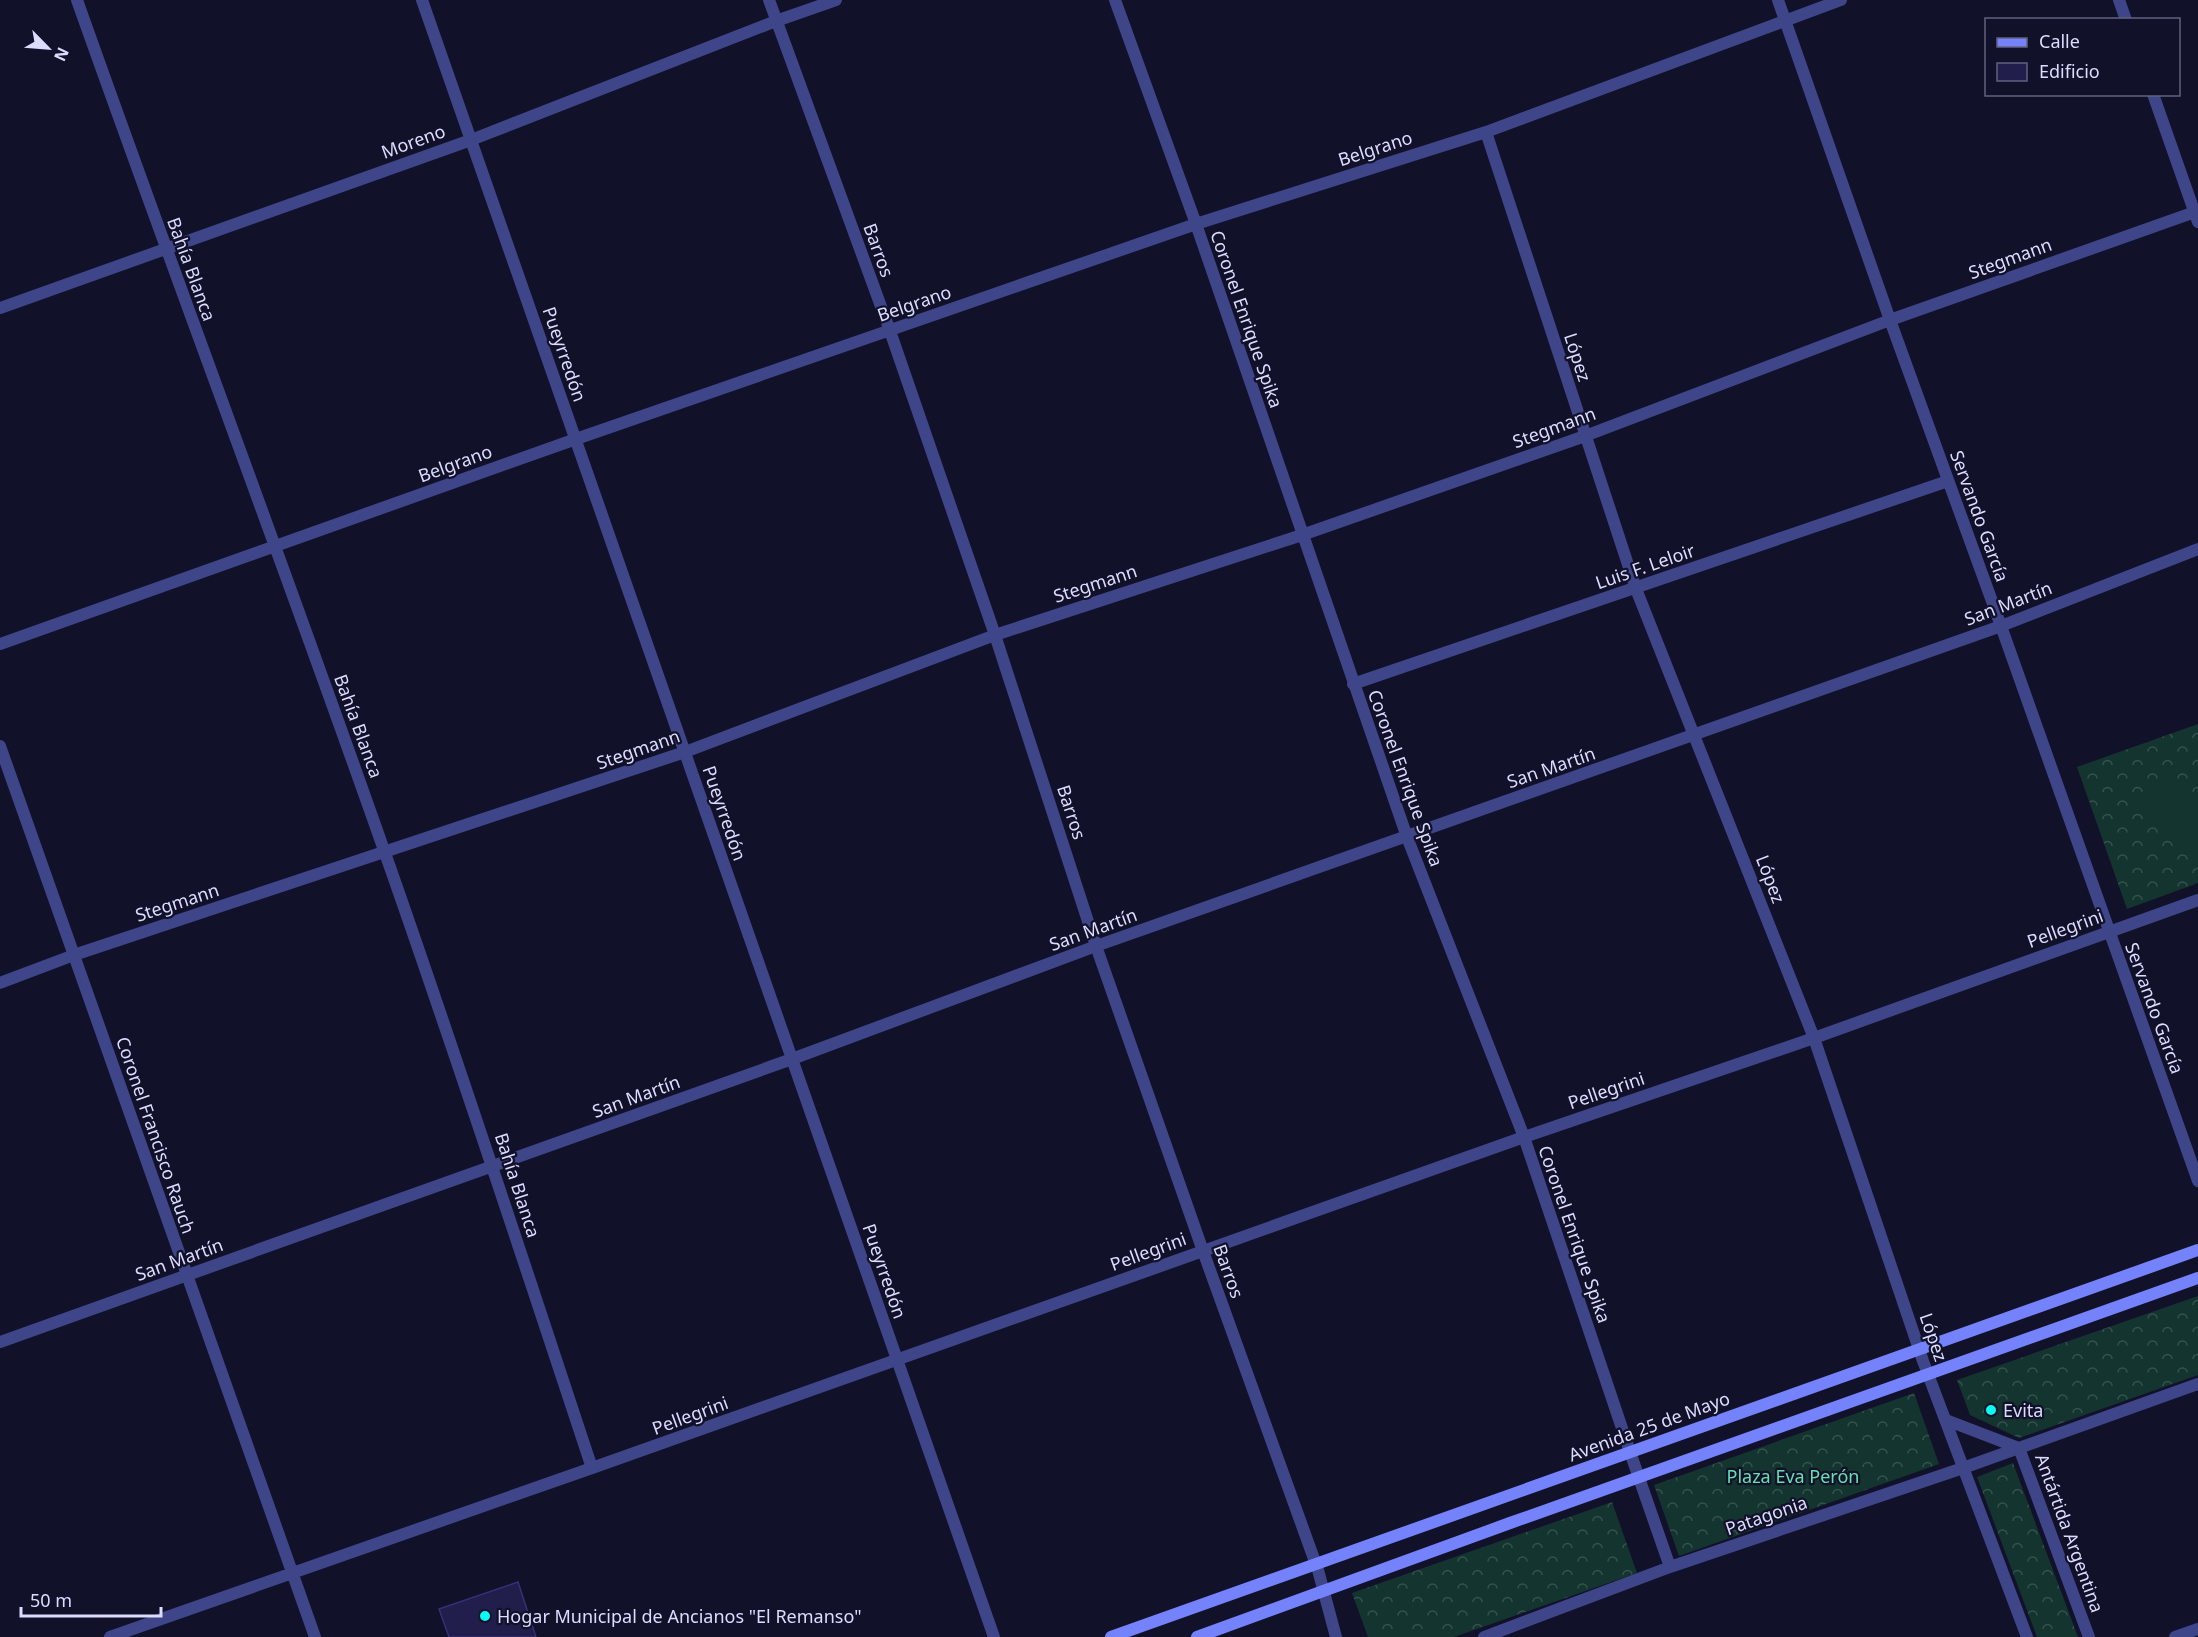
<svg xmlns="http://www.w3.org/2000/svg" width="2198" height="1637" viewBox="0 0 2198 1637" font-family="'Noto Sans',sans-serif">
<style>
.forest{fill:url(#forest-crowns)}
.garden{fill:#14342f}
.building{fill:#211e4b;stroke:#353077;stroke-width:1.5}
.lines{fill:none;stroke-linecap:round;stroke-linejoin:round}
.minor{stroke:#3e4588;stroke-width:12}
.secondary{stroke:#7483fc;stroke-width:12}
.poi-dot{fill:#0bfaf2;stroke:#12112a;stroke-width:2}
.labels{text-anchor:middle;dominant-baseline:central;stroke-width:4.5;stroke-linejoin:round;paint-order:stroke}
.street-label{font-size:18px;fill:#dcdcfe;stroke:#12112a}
.poi-label{font-size:18px;fill:#dcdcfe;stroke:#12112a;text-anchor:start}
.park-label{font-size:18px;fill:#67dfb1;stroke:#12112a}
</style>
<defs>
<pattern id="forest-crowns" width="20" height="18" patternUnits="userSpaceOnUse" patternTransform="scale(1.5)"><rect width="20" height="18" fill="#14342f"/><path d="M2 6a3 3 0 1 1 6 0M12 15a3 3 0 1 1 6 0" fill="none" stroke="#36514e"/></pattern>
</defs>
<rect width="100%" height="100%" fill="#12112a"/>
<path class="forest" d="M2198,724V883L2127,909L2077,767Z
M2198,1296V1375L2019,1438L1970,1415L1957,1380Z
M1914,1393L1939,1464L1679,1556L1654,1485Z
M2013,1463L2078,1637H2037L1977,1477Z
M1612,1502L1637,1573L1454,1637H1368L1352,1593Z"/>
<path class="garden" d="M2160,779L2198,810V860L2136,809Z"/>
<path class="building" d="M518,1582L536,1637H449L439,1609Z"/>
<g class="lines">
<path class="minor" d="M77,0C178,285 285,568 385,853C457,1057 524,1263 592,1468
M422,0L994,1637
M769,0L890,331L995,635L1096,946L1203,1251L1318,1570L1336,1637
M1115,0L1196,224L1407,837L1524,1137L1630,1452L1670,1567
M1778,0L1890,320L2001,626L2198,1181
M2119,0L2126,20
M2153,94L2198,222
M1486,132L1636,589L1814,1038L1923,1361L2027,1637
M0,308L471,140L776,21L836,0
M0,644L576,439L1196,224L1486,132L1841,0
M1353,684L1948,481
M0,746L315,1637
M0,983L74,955L685,752L995,635L1302,535L1585,436L1890,320L2198,211
M0,1342L792,1059L1096,946L2001,626L2198,549
M1946,1420L2019,1448L2089,1637
M110,1637L592,1468L1524,1137L1814,1038L2198,900
M1484,1637L1670,1567L1963,1468L2198,1384
M2175,1637L2198,1629"/>
<path class="secondary" d="M1111,1637L2198,1250
M1197,1637L1510,1523L2198,1278"/>
</g>
<g class="poi-dot">
<circle cx="1991" cy="1410" r="6"/>
<circle cx="485" cy="1616" r="6"/>
</g>
<g class="labels">
<g class="street-label">
<text transform="translate(413 141) rotate(-20)">Moreno</text>
<text transform="translate(1375 148) rotate(-18)">Belgrano</text>
<text transform="translate(879 250) rotate(70)">Barros</text>
<text transform="translate(2010 258) rotate(-20)">Stegmann</text>
<text transform="translate(192 269) rotate(70)">Bahía Blanca</text>
<text transform="translate(914 303) rotate(-19)">Belgrano</text>
<text transform="translate(1247 319) rotate(71)">Coronel Enrique Spika</text>
<text transform="translate(565 354) rotate(71)">Pueyrredón</text>
<text transform="translate(1578 357) rotate(72)">López</text>
<text transform="translate(1554 427) rotate(-20)">Stegmann</text>
<text transform="translate(455 463) rotate(-20)">Belgrano</text>
<text transform="translate(1980 516) rotate(70)">Servando García</text>
<text transform="translate(1645 566) rotate(-19)">Luis F. Leloir</text>
<text transform="translate(1095 583) rotate(-18)">Stegmann</text>
<text transform="translate(2008 603) rotate(-21)">San Martín</text>
<text transform="translate(359 726) rotate(70)">Bahía Blanca</text>
<text transform="translate(638 749) rotate(-19)">Stegmann</text>
<text transform="translate(1551 767) rotate(-19)">San Martín</text>
<text transform="translate(1406 778) rotate(70)">Coronel Enrique Spika</text>
<text transform="translate(1072 812) rotate(72)">Barros</text>
<text transform="translate(725 813) rotate(71)">Pueyrredón</text>
<text transform="translate(1771 879) rotate(69)">López</text>
<text transform="translate(177 902) rotate(-18)">Stegmann</text>
<text transform="translate(2065 928) rotate(-20)">Pellegrini</text>
<text transform="translate(1093 929) rotate(-20)">San Martín</text>
<text transform="translate(2155 1008) rotate(70)">Servando García</text>
<text transform="translate(1606 1090) rotate(-19)">Pellegrini</text>
<text transform="translate(636 1096) rotate(-20)">San Martín</text>
<text transform="translate(156 1135) rotate(71)">Coronel Francisco Rauch</text>
<text transform="translate(518 1185) rotate(72)">Bahía Blanca</text>
<text transform="translate(1575 1234) rotate(71)">Coronel Enrique Spika</text>
<text transform="translate(1148 1251) rotate(-20)">Pellegrini</text>
<text transform="translate(179 1259) rotate(-20)">San Martín</text>
<text transform="translate(885 1271) rotate(71)">Pueyrredón</text>
<text transform="translate(1229 1271) rotate(70)">Barros</text>
<text transform="translate(1934 1337) rotate(71)">López</text>
<text transform="translate(690 1415) rotate(-20)">Pellegrini</text>
<text transform="translate(1649 1426) rotate(-20)">Avenida 25 de Mayo</text>
<text transform="translate(1766 1515) rotate(-19)">Patagonia</text>
<text transform="translate(2070 1533) rotate(70)">Antártida Argentina</text>
</g>
<g class="poi-label">
<text x="2003" y="1410">Evita</text>
<text x="497" y="1616">Hogar Municipal de Ancianos "El Remanso"</text>
</g>
<g class="park-label">
<text x="1793" y="1476">Plaza Eva Perón</text>
</g>
</g>
<rect x="1985" y="18" width="195" height="78" fill="#12112a" stroke="#63627f" stroke-width="1.5"/>
<rect x="1997" y="38" width="30" height="9" fill="#7483fc" stroke="#63627f" stroke-width="1.5"/>
<text x="2039" y="48" font-size="18" fill="#dcdcfe">Calle</text>
<rect x="1997" y="63" width="30" height="18" fill="#211e4b" stroke="#63627f" stroke-width="1.5"/>
<text x="2039" y="78" font-size="18" fill="#dcdcfe">Edificio</text>
<g transform="translate(48 48) rotate(115)" stroke="#12112a" stroke-width="4.5" paint-order="stroke">
<path d="M0-4.5L10 22L0 15L-10 22Z" fill="#dcdcfe"/>
<text y="-9" font-size="16" font-weight="bold" text-anchor="middle" fill="#dcdcfe">N</text>
</g>
<path d="M21 1607v9h140v-9" fill="none" stroke="#dcdcfe" stroke-width="3"/>
<text x="30" y="1607" font-size="18" fill="#dcdcfe" stroke="#12112a" stroke-width="4.5" paint-order="stroke">50 m</text>
</svg>
